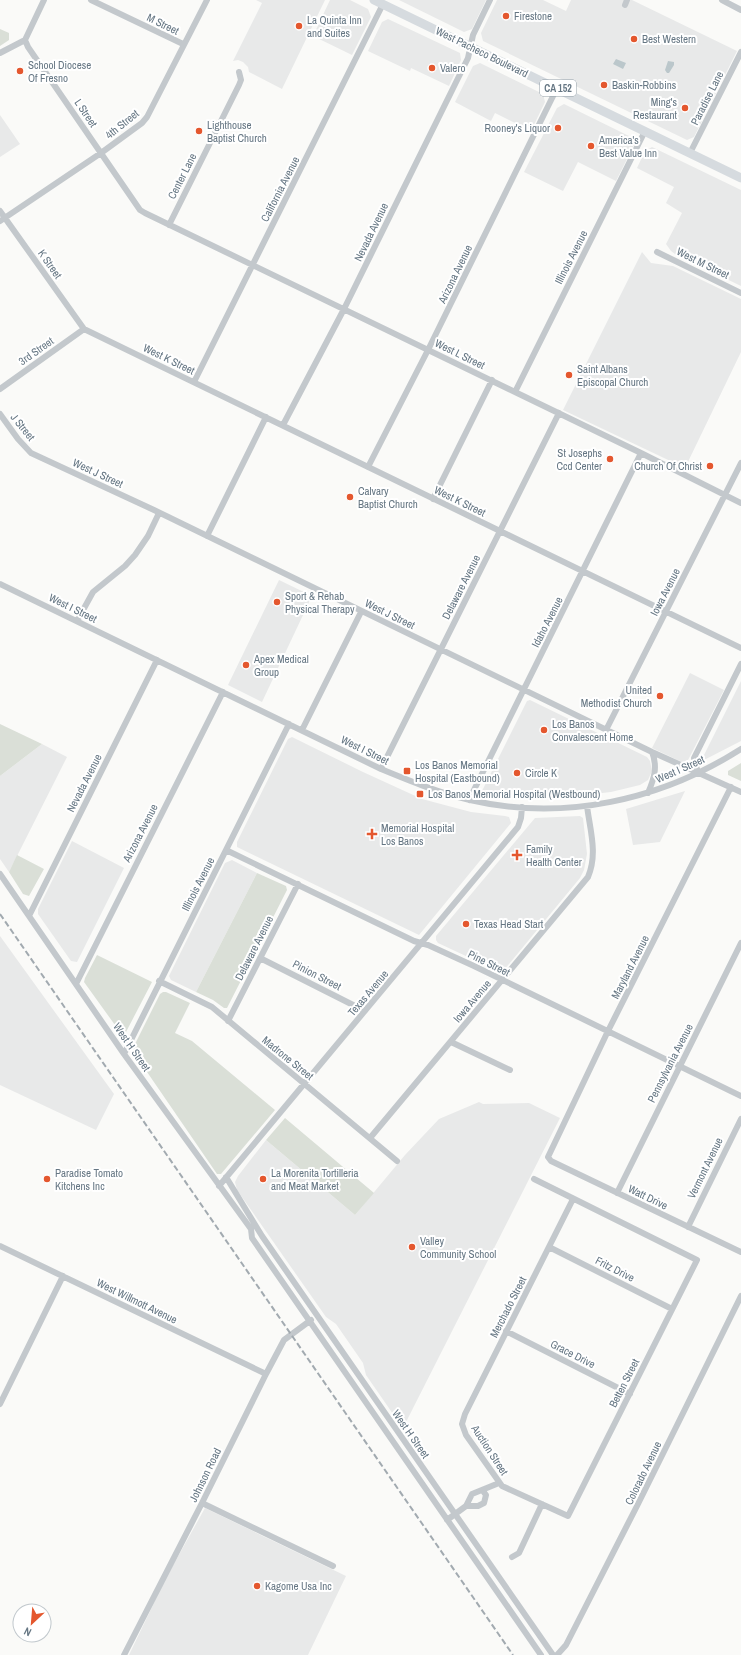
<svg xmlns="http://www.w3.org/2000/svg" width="741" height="1655" viewBox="0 0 741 1655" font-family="'Archivo Narrow',sans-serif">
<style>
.built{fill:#e8e9e9}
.green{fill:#dadfd7}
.water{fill:#bbc7cb}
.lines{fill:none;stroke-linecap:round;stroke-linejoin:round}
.minor{stroke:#c3c8cc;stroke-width:6}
.highway{stroke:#d6dbdf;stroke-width:9}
.rail{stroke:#a2aab0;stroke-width:2;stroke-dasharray:6 3;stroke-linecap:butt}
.poi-dot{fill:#e4572e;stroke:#fff;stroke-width:1.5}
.labels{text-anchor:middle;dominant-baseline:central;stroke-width:4;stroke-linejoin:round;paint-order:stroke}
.shield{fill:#fff;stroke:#939fa8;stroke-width:1}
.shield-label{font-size:10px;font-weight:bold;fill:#657683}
.poi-label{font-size:11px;fill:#657683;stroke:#fff;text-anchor:start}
.street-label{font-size:11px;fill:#657683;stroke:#fff}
</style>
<rect width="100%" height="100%" fill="#fafaf8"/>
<path class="built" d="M256,0H325L282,89L249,72L248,67L243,62L238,60L233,61L262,3Z
M330,0H350L368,9L371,17L352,55L313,36Z
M399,0H486L472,29L464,32Z
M497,0H543L566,11L571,0H632L737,51L694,137L687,140L483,41L481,33Z
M388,19L460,53L461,60L449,86L411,68L410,71L368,51L382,22Z
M480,63L543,94L545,102L531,131L495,113L491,121L455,102L473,66Z
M564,104L631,137L634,145L616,181L578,162L563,191L524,172L557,108Z
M0,115L20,144L0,157Z
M652,147L741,190V286L675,254L671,251L666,244L682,213L666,203L674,187L637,168L645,151Z
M642,252L651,263L673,266L741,299V352L685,468L563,410Z
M279,580L312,596L262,702L228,685Z
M690,673L724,690L687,762L684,763L652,748Z
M741,681V741L704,760L703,757Z
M530,700L647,757L650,761L652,771L648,780L640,785L611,792L558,798L503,796L482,791L527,701Z
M292,737L363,772L422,799L471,812L505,816L509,817L511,823L419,935L237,847V842L288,739Z
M42,744L67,757L9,872L0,859V776Z
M685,791L660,842L633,845L626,809Z
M580,816L583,818L587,854L584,870L580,878L504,970L498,971L438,943L436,940V936L535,818Z
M72,841L124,868L77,962L71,961L38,914V909Z
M232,860L257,873L196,992L171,980L169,976L225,863Z
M0,936L114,1094L96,1130L0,1085Z
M479,1102L483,1104L529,1103L560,1118L405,1424L402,1427L366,1375L363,1363L336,1324L326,1317L237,1190L235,1182L238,1176L266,1140L355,1215L405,1155L439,1119Z
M205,1508L346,1576L308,1655H129L166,1578Z"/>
<path class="green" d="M0,29L9,33V40L0,46Z
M0,724L42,744L0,776Z
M741,763V781L728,775V771Z
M17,855L44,869L29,896L23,894L9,872Z
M257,873L286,886L287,890L227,1008H224L213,1000L196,992Z
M97,955L152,982L126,1032H120L84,982L85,978Z
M163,992H166L190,1003L175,1033L192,1041L275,1110L221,1174H217L134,1053L133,1048L160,994Z
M285,1118L374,1193L355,1215L266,1140Z"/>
<path class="water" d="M616,59L626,63L623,69L613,64Z
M668,61L674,62V65L669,73H667L665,70Z"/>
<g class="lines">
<path class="minor" d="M91,0L183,44
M722,0L741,10
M625,5L627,0
M25,40L28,47L140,210L145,213L641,453L741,503
M0,53L25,40L44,0
M690,153L741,52
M0,211L84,329L741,648
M0,221L101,153L142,123L147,117L207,0
M169,225L239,85L241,80L239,72
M657,252L741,293
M194,382L383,4
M0,389L84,329
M515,392L645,131
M0,414L18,439L31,453L154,510L652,752L741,792
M283,425L344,309L468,58L473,35L490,0
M368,467L428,350L557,88
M433,499L492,380
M207,536L266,417
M0,584L381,769C410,781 439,793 470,800C564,822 661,800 741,749
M77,621L93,592L125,566L135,555L148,536L159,513
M302,730L361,612
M606,730L741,463
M381,769L559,413
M698,773L694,758L741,664
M731,787L608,1031L548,1157L551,1161L741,1252
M648,793C654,779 658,767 652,752
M469,800L641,453
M226,850L414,941L428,945L474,966L741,1096
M0,874L124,1054L251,1229L252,1238L541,1655
M29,916L157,660
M260,958L365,1011
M159,981L212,1007L397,1161
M76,984L223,692
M228,1021L298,884
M451,1042L510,1070
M124,1054L289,724
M370,1138L588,877C598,854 590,830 587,806
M226,1177L262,1236L553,1655
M534,1179L697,1260L568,1516L502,1486L466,1435L462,1424L465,1414L573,1199
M219,1186L518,827L521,818L522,807
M617,1193L741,943
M688,1227L741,1119
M0,1246L266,1374
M549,1247L672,1309
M506,1331L630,1394
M0,1404L63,1276
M202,1503L333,1566
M466,1506H478L484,1503L486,1495L483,1491
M447,1520L466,1506L472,1494L499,1483
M512,1557L519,1553L542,1504
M124,1655L202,1503L266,1374L284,1340L311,1320
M557,1655L566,1645L638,1504L741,1296"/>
<path class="highway" d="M374,0L741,178"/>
<path class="rail" d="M0,914L513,1655"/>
</g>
<g class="poi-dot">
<circle cx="506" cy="16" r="4"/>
<circle cx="299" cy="26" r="4"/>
<circle cx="634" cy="39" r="4"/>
<circle cx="432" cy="68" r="4"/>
<circle cx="20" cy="71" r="4"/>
<circle cx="604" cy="85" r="4"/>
<circle cx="685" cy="108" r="4"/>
<circle cx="558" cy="128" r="4"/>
<circle cx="199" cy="131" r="4"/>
<circle cx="591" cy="146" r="4"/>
<circle cx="569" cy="375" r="4"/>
<circle cx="610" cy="459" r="4"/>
<circle cx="710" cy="466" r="4"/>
<circle cx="350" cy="497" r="4"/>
<circle cx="277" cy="602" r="4"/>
<circle cx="246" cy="665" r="4"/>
<circle cx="660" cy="696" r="4"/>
<circle cx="544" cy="730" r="4"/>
<rect x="403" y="767" width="8" height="8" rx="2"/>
<circle cx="517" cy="773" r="4"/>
<rect x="416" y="790" width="8" height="8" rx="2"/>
<path d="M370 828h4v4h4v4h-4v4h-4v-4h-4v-4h4z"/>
<path d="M515 849h4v4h4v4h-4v4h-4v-4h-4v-4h4z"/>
<circle cx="466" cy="924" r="4"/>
<circle cx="47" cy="1179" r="4"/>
<circle cx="263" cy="1179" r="4"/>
<circle cx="412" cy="1247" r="4"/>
<circle cx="257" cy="1586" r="4"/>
</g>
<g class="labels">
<rect class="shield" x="540" y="80" width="36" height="16" rx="3"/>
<g class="shield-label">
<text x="558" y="88">CA 152</text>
</g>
<g class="poi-label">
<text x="514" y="16">Firestone</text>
<text x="307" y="20">La Quinta Inn<tspan x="307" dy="13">and Suites</tspan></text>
<text x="642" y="39">Best Western</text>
<text x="28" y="65">School Diocese<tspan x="28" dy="13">Of Fresno</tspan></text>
<text x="440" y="68">Valero</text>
<text x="612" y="85">Baskin-Robbins</text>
<text x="677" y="102" text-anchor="end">Ming's<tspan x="677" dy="13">Restaurant</tspan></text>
<text x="207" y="125">Lighthouse<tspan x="207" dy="13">Baptist Church</tspan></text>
<text x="550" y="128" text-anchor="end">Rooney's Liquor</text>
<text x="599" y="140">America's<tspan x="599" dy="13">Best Value Inn</tspan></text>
<text x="577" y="369">Saint Albans<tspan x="577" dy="13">Episcopal Church</tspan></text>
<text x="602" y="453" text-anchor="end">St Josephs<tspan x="602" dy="13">Ccd Center</tspan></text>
<text x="702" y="466" text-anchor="end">Church Of Christ</text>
<text x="358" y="491">Calvary<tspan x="358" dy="13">Baptist Church</tspan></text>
<text x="285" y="596">Sport &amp; Rehab<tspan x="285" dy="13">Physical Therapy</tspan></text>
<text x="254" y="659">Apex Medical<tspan x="254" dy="13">Group</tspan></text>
<text x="652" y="690" text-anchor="end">United<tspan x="652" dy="13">Methodist Church</tspan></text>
<text x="552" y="724">Los Banos<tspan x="552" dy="13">Convalescent Home</tspan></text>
<text x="415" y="765">Los Banos Memorial<tspan x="415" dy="13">Hospital (Eastbound)</tspan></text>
<text x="525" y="773">Circle K</text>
<text x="428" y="794">Los Banos Memorial Hospital (Westbound)</text>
<text x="381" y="828">Memorial Hospital<tspan x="381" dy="13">Los Banos</tspan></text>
<text x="526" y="849">Family<tspan x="526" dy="13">Health Center</tspan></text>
<text x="474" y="924">Texas Head Start</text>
<text x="55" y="1173">Paradise Tomato<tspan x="55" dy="13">Kitchens Inc</tspan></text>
<text x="271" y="1173">La Morenita Tortilleria<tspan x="271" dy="13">and Meat Market</tspan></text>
<text x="420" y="1241">Valley<tspan x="420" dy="13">Community School</tspan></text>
<text x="265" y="1586">Kagome Usa Inc</text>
</g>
<g class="street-label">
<text transform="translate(163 24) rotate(26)">M Street</text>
<text transform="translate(482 52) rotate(26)">West Pacheco Boulevard</text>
<text transform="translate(707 98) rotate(-63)">Paradise Lane</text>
<text transform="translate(86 113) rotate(56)">L Street</text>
<text transform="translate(122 124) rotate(-39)">4th Street</text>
<text transform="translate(182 176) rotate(-63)">Center Lane</text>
<text transform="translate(280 189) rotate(-63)">California Avenue</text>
<text transform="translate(371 232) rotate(-64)">Nevada Avenue</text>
<text transform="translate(571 257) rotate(-63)">Illinois Avenue</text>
<text transform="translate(703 263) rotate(26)">West M Street</text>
<text transform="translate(50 264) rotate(55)">K Street</text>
<text transform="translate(455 274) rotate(-64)">Arizona Avenue</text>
<text transform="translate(36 351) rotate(-35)">3rd Street</text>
<text transform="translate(460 354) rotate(26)">West L Street</text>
<text transform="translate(169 359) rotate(26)">West K Street</text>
<text transform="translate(23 427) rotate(51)">J Street</text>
<text transform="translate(98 473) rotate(25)">West J Street</text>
<text transform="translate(460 501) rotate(26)">West K Street</text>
<text transform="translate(461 587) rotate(-63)">Delaware Avenue</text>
<text transform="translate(665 592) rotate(-63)">Iowa Avenue</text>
<text transform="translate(73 608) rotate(26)">West I Street</text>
<text transform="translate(390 614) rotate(26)">West J Street</text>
<text transform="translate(547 622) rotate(-63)">Idaho Avenue</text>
<text transform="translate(365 750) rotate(26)">West I Street</text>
<text transform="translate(680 769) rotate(-24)">West I Street</text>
<text transform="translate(84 783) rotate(-63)">Nevada Avenue</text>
<text transform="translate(140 833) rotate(-63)">Arizona Avenue</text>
<text transform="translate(198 884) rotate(-63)">Illinois Avenue</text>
<text transform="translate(254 948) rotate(-63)">Delaware Avenue</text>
<text transform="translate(489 963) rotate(26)">Pine Street</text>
<text transform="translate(630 967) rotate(-63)">Maryland Avenue</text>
<text transform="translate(317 975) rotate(27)">Pinion Street</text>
<text transform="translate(368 993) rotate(-50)">Texas Avenue</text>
<text transform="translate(472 1001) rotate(-50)">Iowa Avenue</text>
<text transform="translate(132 1047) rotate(55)">West H Street</text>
<text transform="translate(288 1058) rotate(39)">Madrone Street</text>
<text transform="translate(670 1063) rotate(-63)">Pennsylvania Avenue</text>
<text transform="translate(705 1168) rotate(-64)">Vermont Avenue</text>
<text transform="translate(648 1197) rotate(26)">Watt Drive</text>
<text transform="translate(615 1269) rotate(27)">Fritz Drive</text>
<text transform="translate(137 1301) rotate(26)">West Willmott Avenue</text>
<text transform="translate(508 1307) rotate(-63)">Merchado Street</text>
<text transform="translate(573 1354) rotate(27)">Grace Drive</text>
<text transform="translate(624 1383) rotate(-63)">Betten Street</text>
<text transform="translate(411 1434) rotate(55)">West H Street</text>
<text transform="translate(490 1450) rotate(57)">Auction Street</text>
<text transform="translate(643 1473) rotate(-64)">Colorado Avenue</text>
<text transform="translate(205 1475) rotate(-64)">Johnson Road</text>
</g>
</g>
<g transform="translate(32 1623) rotate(206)"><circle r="19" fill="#ffffff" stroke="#c1c8cd"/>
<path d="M0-3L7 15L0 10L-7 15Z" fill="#e4572e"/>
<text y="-6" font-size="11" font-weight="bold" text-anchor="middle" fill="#657683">N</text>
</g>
</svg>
